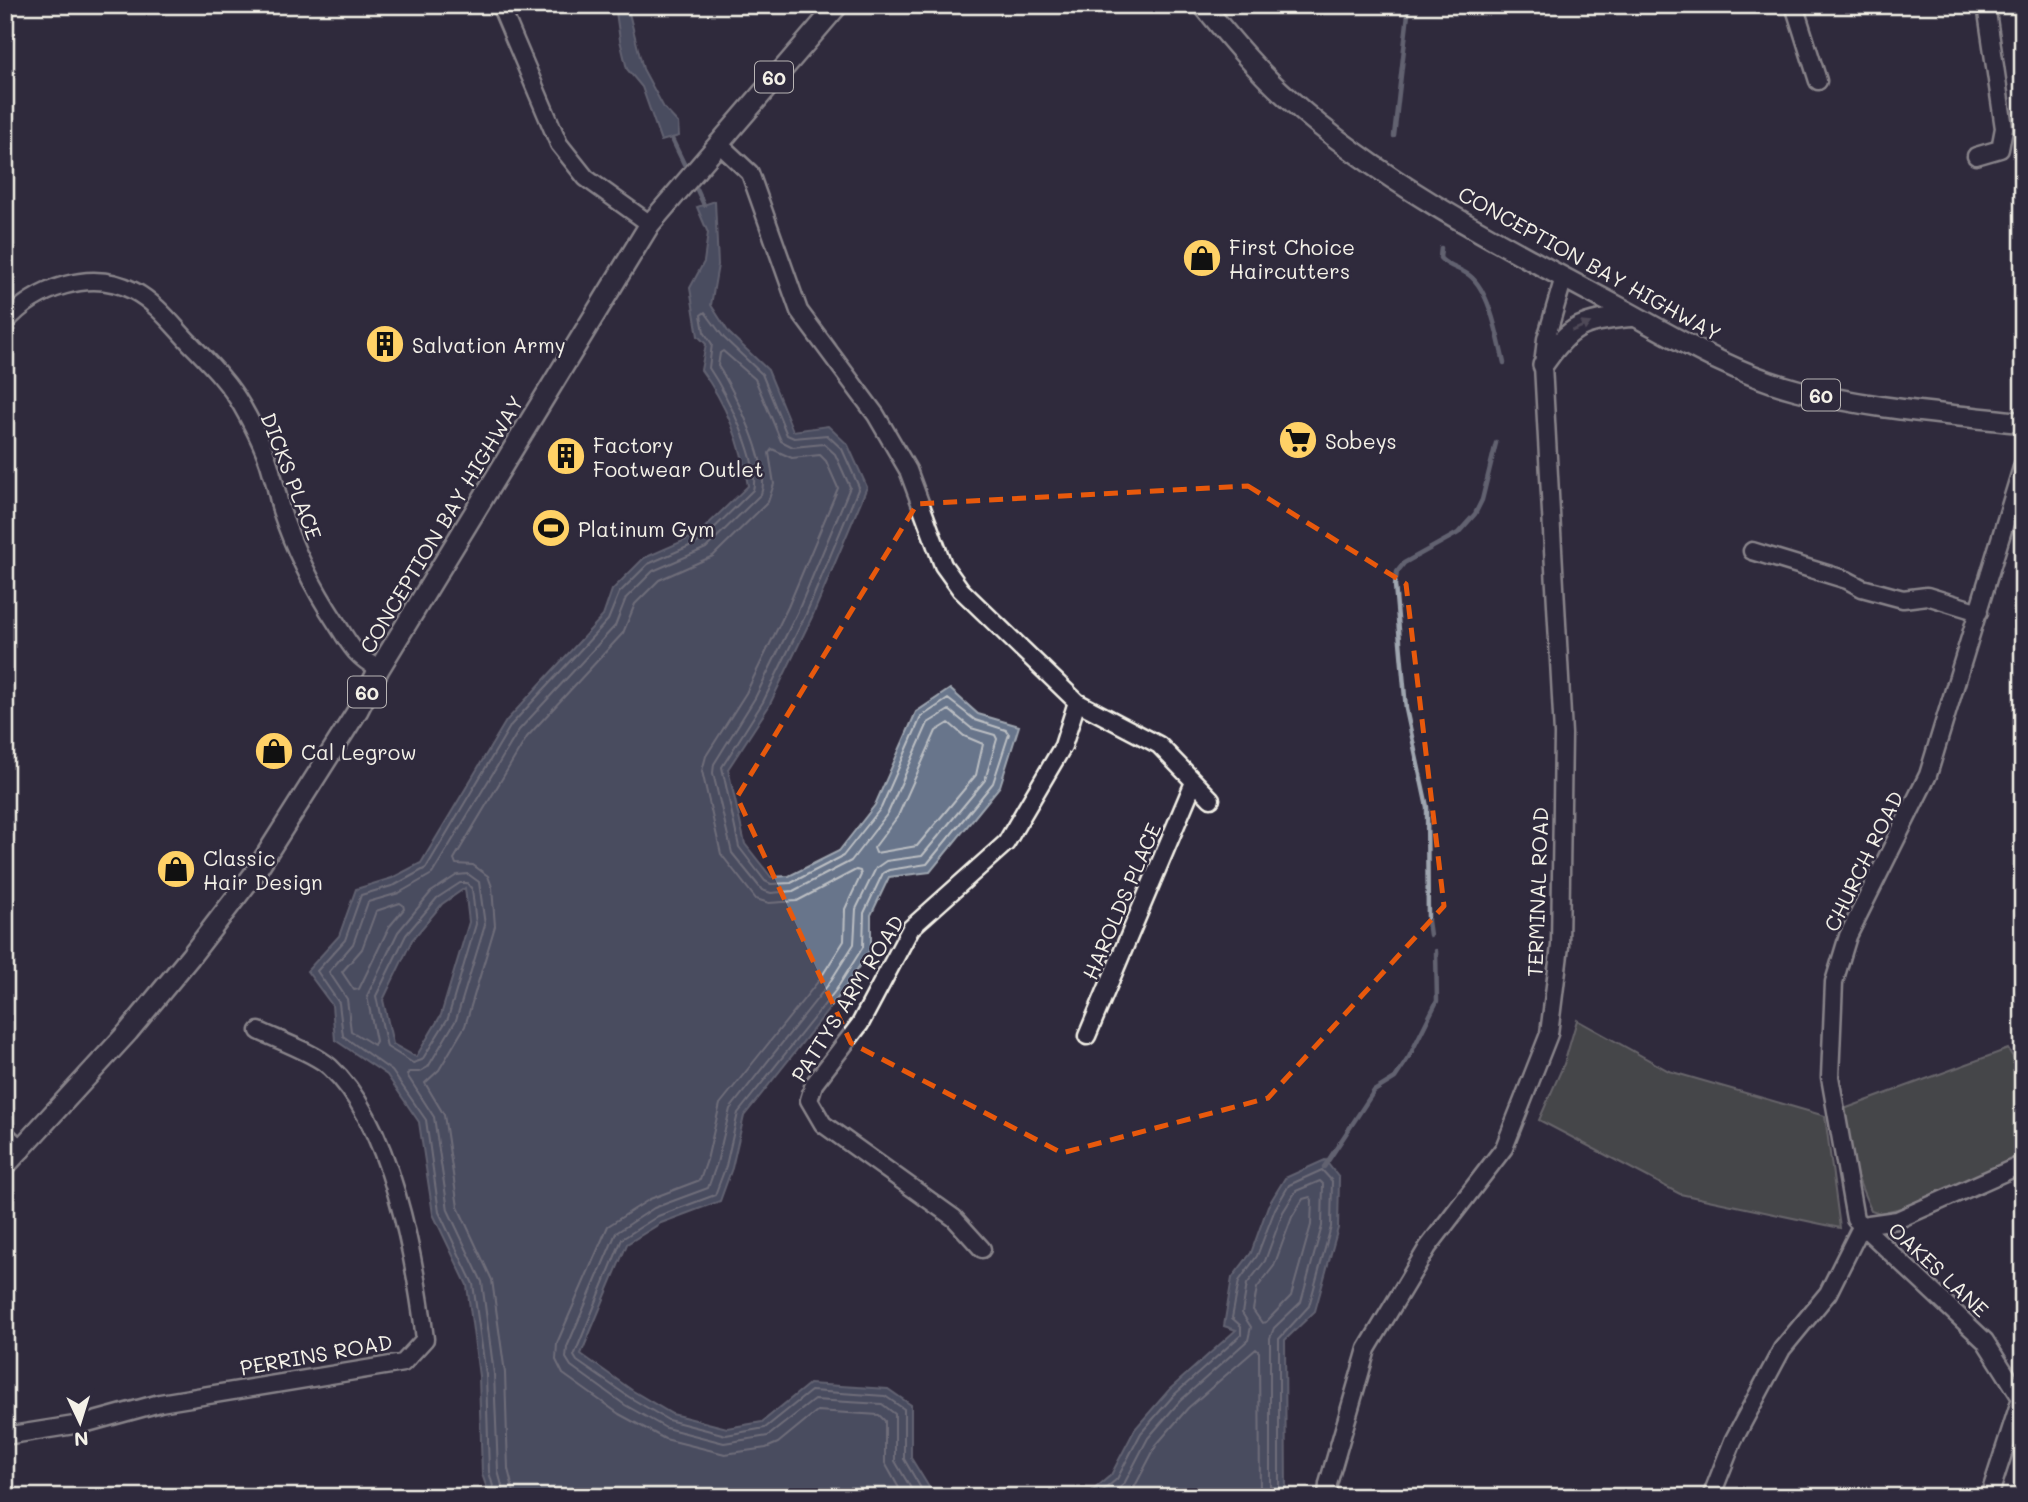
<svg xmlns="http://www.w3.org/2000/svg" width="2028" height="1502" viewBox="0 0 2028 1502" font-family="Mali,sans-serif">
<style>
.green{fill:#61675a;stroke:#aaaca1;stroke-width:2}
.water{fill:#67748b;stroke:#9fa6b0;stroke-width:2;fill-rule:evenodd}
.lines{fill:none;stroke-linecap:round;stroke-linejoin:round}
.shore{stroke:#bcbfc3;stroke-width:2}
.stream{stroke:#9fa6b0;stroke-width:4.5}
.minor-casing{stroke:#f4f1e8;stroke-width:21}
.major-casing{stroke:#f4f1e8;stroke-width:24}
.minor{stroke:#2f2a3d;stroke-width:16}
.major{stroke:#2f2a3d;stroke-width:19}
.oneway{fill:#747079}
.marked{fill:none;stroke:#e8590c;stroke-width:5;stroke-dasharray:14 9;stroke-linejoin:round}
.labels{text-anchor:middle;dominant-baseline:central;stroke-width:5;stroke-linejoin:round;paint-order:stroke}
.shield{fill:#2f2a3d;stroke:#b9b5b5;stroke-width:2}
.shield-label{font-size:19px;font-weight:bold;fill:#f4f1e8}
.poi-label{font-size:21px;fill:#f4f1e8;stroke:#2f2a3d;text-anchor:start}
.street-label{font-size:21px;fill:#f4f1e8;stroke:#2f2a3d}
</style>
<rect width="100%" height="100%" fill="#2f2a3d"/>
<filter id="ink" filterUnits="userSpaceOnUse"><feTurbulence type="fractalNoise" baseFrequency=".0143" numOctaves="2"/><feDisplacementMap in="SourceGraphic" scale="14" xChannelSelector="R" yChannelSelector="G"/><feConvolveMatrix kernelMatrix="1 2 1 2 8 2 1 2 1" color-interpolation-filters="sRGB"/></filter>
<g filter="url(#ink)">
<path class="green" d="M1577,1020L1669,1071L1825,1116L1840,1228L1680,1194L1539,1120L1564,1064Z
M2008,1049L2023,1073V1155L1982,1175L1901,1208L1880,1213L1871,1210C1854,1173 1848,1150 1844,1109Z"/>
<path class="water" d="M615,5H627L643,69L664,108L678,123L679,136L661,141L642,87L627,69L620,40Z
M715,201L718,265L711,305L729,333L768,370L793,431L828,426L848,445L867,487L812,617L769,706L728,769L745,844L771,877L789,876L839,851L875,805L916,712L950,689L978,714L1019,726L1000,786L930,872L889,877L871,915V948L841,994L744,1116L732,1168L720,1201L661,1223L627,1244L581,1354L633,1391L672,1414L727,1428L762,1422L809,1384L888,1389L911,1405V1458L935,1497H490L482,1474L479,1376L467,1285L433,1214L419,1122L387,1075L335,1040L332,1005L307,971L339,936L356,889L392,878L421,863L506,721L603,616L612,590L644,558L697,535L748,486C742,445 726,403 701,370L706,344L698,336L690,288L704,262L708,233L697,207ZM465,888L469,922L441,1015L416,1057L393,1044L383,1000L412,940L442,904Z
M1325,1160L1339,1178L1338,1228L1315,1311L1285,1340L1286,1497H1085L1111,1475L1135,1429L1169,1390L1236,1330L1224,1326L1232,1278L1251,1253L1268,1206L1285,1178Z"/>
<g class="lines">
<path class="shore" d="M949,723L964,736L983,744L976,775L917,846L876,853L874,848L898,816L936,731Z
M460,883H467L472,889L476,924L448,1018L422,1060L413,1063L387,1047L376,996L406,935L437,898Z
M400,903L403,905L404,909L389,927L359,989L354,990L342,972L362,949L376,911Z
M1310,1197L1312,1200L1311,1225L1291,1296L1266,1322L1262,1323L1253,1310L1257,1288L1274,1266L1292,1217L1303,1199Z
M496,1497L489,1472L486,1375L473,1284L439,1212L426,1120L392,1071L343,1036L339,1003L317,971L345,940L361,895L395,885L426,868L511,725L608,620L619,593L648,564L701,541L753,490C761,461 725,392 709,368L712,344L704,332L701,315L705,312L724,338L762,374L787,435L794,438L827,435L842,449L859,487L806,614L763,702L722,767L739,847L765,881L771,884L791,883L843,856L881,808L921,717L948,699L975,720L1006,730L1009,734L993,783L927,864L889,870L883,873L864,913L863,947L836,990L738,1113L726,1166L715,1195L658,1216L622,1239L574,1356L577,1361L629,1397L668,1420L726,1435L765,1428L811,1391L885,1396L904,1409V1459L926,1497
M505,1497L498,1471L494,1374L482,1282L448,1210L434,1117L407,1075L409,1072H419L428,1067L456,1020L485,925L479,882L468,874L457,875L431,892L398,932L367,996L376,1041L374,1045L351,1031L347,999L329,972L353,944L368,902L399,893L432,874L519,730L615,626L626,598L653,571L706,548L761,494C772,467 734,390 718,366L720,353L723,351L755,379L781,441L793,447L824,444L835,454L850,487L798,611L755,698L714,764L713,773L732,853L762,890L771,893L793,891L851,861L888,813L928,723L949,710L971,728L995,735L997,739L985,780L922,856L886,861L876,868L856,909L854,944L828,985L730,1109L717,1163L708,1188L654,1208L616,1233L567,1347L566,1358L571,1366L625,1405L666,1428L724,1443L768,1436L814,1400L882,1404L895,1414V1461L916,1497
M515,1497L508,1469L505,1373L492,1280L458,1207L444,1115L425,1083L439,1070L465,1026L495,926L492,887L488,876L473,865L456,864L454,859L527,737L623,633L635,604L659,580L713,556L768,502L774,484L769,453L772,449L792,458L820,455L826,461L838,488L788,607L746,693L706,756L702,771L721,854L756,899L769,903L797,901L856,870L860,871L861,875L845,909L844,941L820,979L720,1104L707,1160L700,1180L650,1199L608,1226L557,1343L556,1360L563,1374L619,1414L665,1439L725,1454L766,1448L778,1443L817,1411L879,1415L885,1421V1463L904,1497
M1095,1497L1117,1479L1141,1433L1174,1395L1241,1335V1326L1232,1318L1239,1281L1257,1256L1275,1209L1289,1185L1322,1170L1332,1181L1331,1227L1309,1306L1279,1339V1497
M1109,1497L1124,1484L1148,1438L1180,1401L1248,1340L1251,1327L1242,1313L1247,1284L1265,1261L1283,1212L1296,1191L1320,1181L1323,1184L1322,1226L1301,1302L1274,1328L1270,1338V1497
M1126,1497L1134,1488L1157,1444L1188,1408L1256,1349L1259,1352L1260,1497"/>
<path class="stream" d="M1394,136L1409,5
M672,139L687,170
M693,181L704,205
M1441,248L1440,258C1448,267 1459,268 1469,275C1490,291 1498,338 1504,363
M1430,935L1428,921L1427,807L1406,709L1395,585L1397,572L1404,563L1458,533L1475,514L1482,500L1496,443
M1324,1167L1374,1091L1395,1078L1409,1057L1437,1001L1436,951"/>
<g class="minor-casing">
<path id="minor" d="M500,5L559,144L586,178L650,224
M1794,5L1818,81
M718,143L750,173L799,311L876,415L908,470L943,565L961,590L1077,702L1159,745L1211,799
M1976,156L2000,149L2004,128L1986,5
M5,323C35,288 91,268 134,291C155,302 172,324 188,341C208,362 228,381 242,406C254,427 266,450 272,474C276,486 278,498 281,510C294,550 314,589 337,624C350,645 356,657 379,669
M1752,551L1847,580L1862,588L1888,595L1903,599L1927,596L1979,612
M1087,1036L1194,782
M5,1134L22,1150
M1862,1225L1897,1220L2023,1164
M982,1249L954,1218L823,1124L809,1100L814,1084L860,1024L911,928L1006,843L1063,746L1077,702
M5,1436L87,1423L160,1403L403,1363L425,1339C415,1259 391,1123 330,1067C315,1053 278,1040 259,1031
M1327,1497L1328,1484L1367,1349L1428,1247L1504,1148L1549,1034L1560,946L1563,734L1543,365L1546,339L1564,277
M1711,1497L1733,1441L1782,1349L1828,1293L1862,1225
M1989,1497L2021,1398L1985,1341L1855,1219L1830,1077L1834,982L1848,936L1928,775L2023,464"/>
</g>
<g class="major-casing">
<path id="major" d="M1203,5C1230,38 1257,71 1289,99C1381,183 1506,247 1615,305C1674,337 1732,373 1797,390C1871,409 1948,414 2023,423
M1543,365C1573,321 1584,322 1635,316
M5,1166L128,1032L190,957L254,874L358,710L379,669L650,224L838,5"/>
</g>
<use href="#minor" class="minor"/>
<use href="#major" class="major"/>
</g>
<defs><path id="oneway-solid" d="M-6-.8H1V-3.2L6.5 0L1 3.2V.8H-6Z" transform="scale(1.75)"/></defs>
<use class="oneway" href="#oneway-solid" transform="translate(1581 327) rotate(-24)"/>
</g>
<path d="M0 0H2028V1502H0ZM1248,486L1406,584L1444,906L1268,1098L1062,1153L851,1043L737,797L917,504Z" fill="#2f2a3d" fill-opacity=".55" fill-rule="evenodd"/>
<path class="marked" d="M1248,486L1406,584L1444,906L1268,1098L1062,1153L851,1043L737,797L917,504Z"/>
<defs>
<g id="shop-disc" transform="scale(2.0125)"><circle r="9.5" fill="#ffd166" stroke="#2f2a3d"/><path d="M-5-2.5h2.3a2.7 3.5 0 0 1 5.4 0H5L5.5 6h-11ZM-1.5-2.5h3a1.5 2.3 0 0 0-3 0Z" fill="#111"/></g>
<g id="building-disc" transform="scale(2.0125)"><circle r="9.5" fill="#ffd166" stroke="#2f2a3d"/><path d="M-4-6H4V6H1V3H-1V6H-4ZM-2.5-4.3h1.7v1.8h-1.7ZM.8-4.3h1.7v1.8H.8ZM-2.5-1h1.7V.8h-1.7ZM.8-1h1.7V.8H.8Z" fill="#111"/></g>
<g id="supermarket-disc" transform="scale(2.0125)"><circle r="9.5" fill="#ffd166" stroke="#2f2a3d"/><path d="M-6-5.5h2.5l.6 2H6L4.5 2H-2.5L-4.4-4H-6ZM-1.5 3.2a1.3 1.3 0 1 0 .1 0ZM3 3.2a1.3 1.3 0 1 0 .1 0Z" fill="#111"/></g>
<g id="stadium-disc" transform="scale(2.0125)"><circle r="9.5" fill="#ffd166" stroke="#2f2a3d"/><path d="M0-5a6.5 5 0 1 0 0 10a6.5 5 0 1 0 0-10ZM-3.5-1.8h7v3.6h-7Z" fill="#111"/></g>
</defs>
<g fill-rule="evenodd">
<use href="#shop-disc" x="1202" y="258"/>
<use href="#building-disc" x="385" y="344"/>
<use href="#supermarket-disc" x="1298" y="440"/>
<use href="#building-disc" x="566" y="456"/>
<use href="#stadium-disc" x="551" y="528"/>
<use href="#shop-disc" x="274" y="751"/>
<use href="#shop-disc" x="176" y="869"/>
</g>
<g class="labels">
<g class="shield">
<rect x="755" y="61.5" width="38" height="31" rx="5"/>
<rect x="1802" y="379.5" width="38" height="31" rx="5"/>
<rect x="348" y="676.5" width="38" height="31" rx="5"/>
</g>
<g class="shield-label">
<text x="774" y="77">60</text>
<text x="1821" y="395">60</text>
<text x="367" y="692">60</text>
</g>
<g class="poi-label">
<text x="1229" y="246">First Choice<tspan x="1229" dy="24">Haircutters</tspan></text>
<text x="412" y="344">Salvation Army</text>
<text x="1325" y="440">Sobeys</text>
<text x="593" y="444">Factory<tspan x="593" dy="24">Footwear Outlet</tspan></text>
<text x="578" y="528">Platinum Gym</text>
<text x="301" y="751">Cal Legrow</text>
<text x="203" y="857">Classic<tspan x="203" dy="24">Hair Design</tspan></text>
</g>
<g class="street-label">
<text transform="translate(1590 263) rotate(29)">CONCEPTION BAY HIGHWAY</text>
<text transform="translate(292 476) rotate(69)">DICKS PLACE</text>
<text transform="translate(441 524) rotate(-59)">CONCEPTION BAY HIGHWAY</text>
<text transform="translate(1863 861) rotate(-64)">CHURCH ROAD</text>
<text transform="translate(1537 892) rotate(-88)">TERMINAL ROAD</text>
<text transform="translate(1121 901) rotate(-67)">HAROLDS PLACE</text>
<text transform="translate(847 998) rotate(-58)">PATTYS ARM ROAD</text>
<text transform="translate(1939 1269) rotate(43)">OAKES LANE</text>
<text transform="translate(316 1354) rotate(-10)">PERRINS ROAD</text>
</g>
</g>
<rect width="2028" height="1502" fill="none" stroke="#2f2a3d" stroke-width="28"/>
<rect x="14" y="14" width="2000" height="1474" fill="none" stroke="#f4f1e8" stroke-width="2.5" filter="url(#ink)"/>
<g transform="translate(80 1422) rotate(176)" stroke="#2f2a3d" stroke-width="5" paint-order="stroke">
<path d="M0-5L12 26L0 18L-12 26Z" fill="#f4f1e8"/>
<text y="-10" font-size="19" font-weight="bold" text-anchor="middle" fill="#f4f1e8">N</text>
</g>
</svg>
